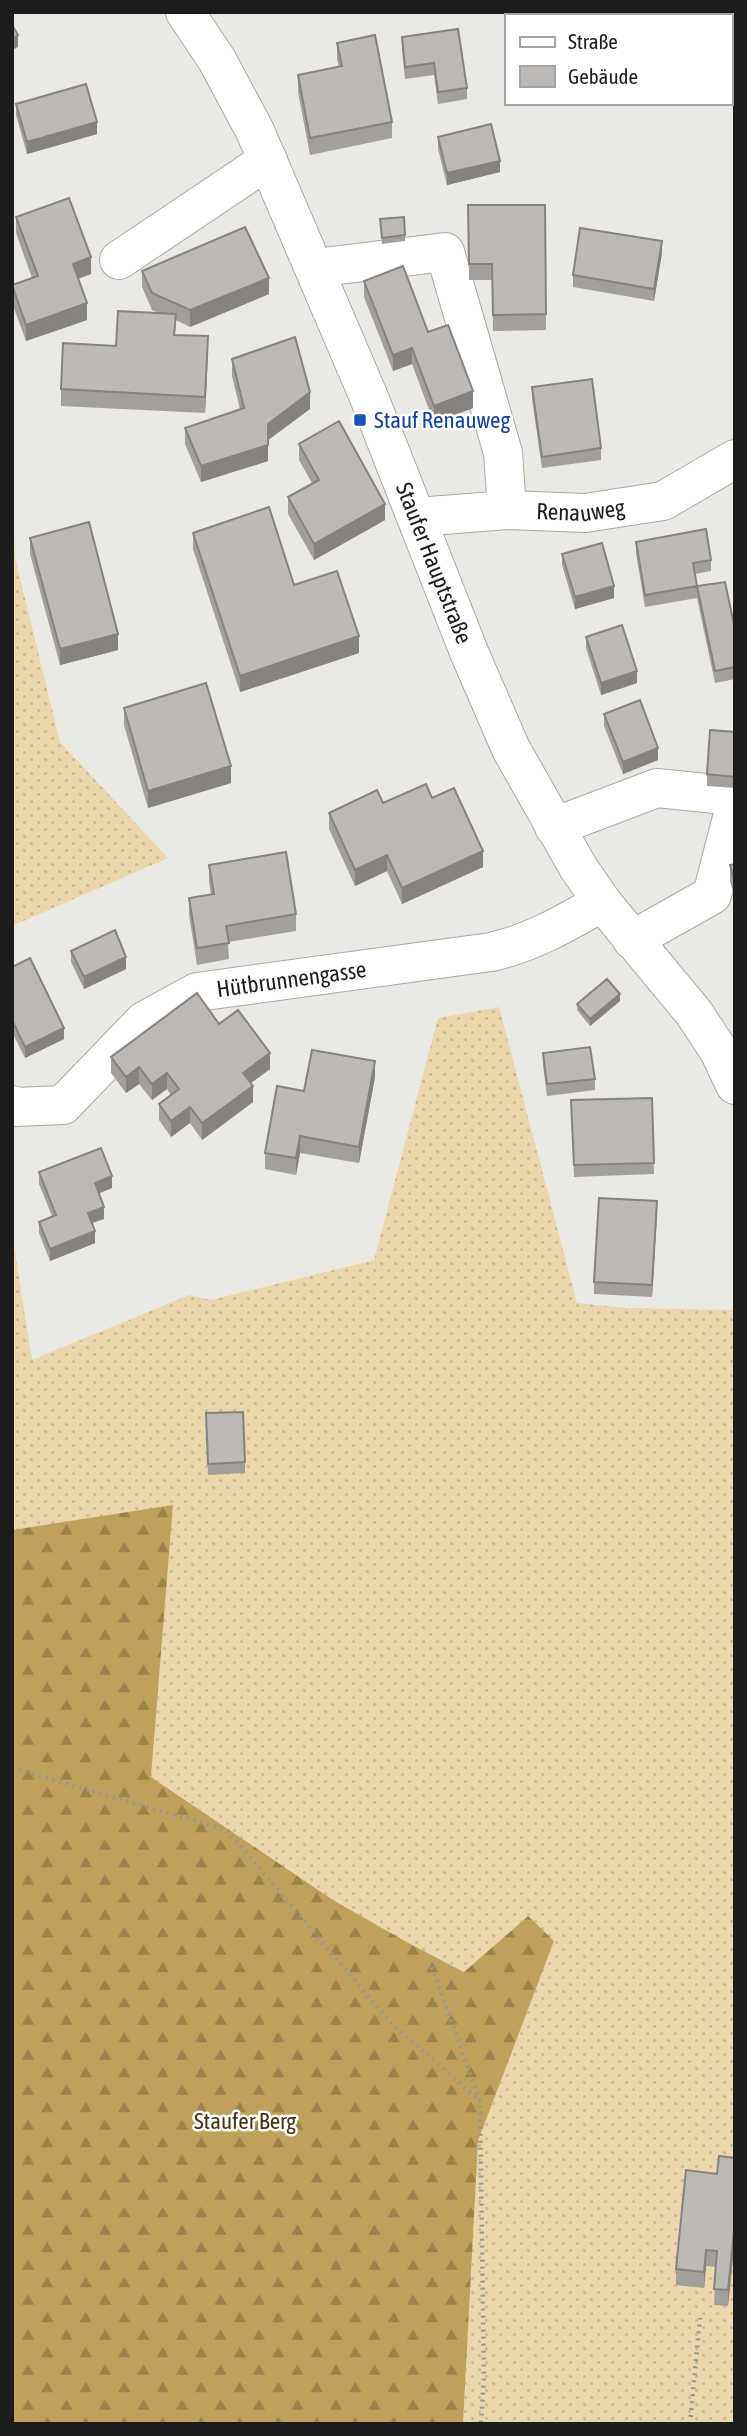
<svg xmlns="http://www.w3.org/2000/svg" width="747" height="2436" viewBox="0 0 747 2436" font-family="'Asap Condensed',sans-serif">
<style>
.grass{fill:url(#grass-dots)}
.forest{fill:url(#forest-firs)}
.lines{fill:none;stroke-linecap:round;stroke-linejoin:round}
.minor-casing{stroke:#a9a7a1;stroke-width:40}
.path{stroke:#989692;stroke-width:4.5;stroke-dasharray:2 5;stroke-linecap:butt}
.minor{stroke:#fff;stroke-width:38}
.wall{fill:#a39f9c}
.shaded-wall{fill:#85827f}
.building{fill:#beb9b5;stroke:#85827f;stroke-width:2}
.transit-dot{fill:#1a4fb4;stroke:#fff;stroke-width:2.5}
.labels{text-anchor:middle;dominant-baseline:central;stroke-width:5;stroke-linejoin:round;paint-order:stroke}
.transit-label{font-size:23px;fill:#164399;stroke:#fff;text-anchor:start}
.street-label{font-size:23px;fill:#1d1c1a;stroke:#fff}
.park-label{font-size:23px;fill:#413314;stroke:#fff}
</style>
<defs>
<pattern id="grass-dots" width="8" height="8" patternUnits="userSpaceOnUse" patternTransform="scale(1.75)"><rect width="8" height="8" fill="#ebd7ab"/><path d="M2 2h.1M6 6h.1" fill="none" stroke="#c9b893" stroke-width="1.8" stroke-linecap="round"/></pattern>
<pattern id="forest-firs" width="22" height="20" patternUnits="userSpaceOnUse" patternTransform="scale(1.75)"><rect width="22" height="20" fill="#c0a15b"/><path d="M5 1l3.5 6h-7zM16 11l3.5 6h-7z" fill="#9b824a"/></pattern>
</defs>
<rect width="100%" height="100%" fill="#ebe9e3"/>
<path class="grass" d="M12,488L15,558L60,742L168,858L12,926Z
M499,1007L577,1303L626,1308L735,1310V2424H463L478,2141L554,1941L527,1916L465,1972L412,1945L333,1900L151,1777L173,1506L12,1530V1233L32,1360L189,1295L211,1300L374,1260L438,1018Z"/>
<path class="forest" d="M173,1505L151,1777L333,1900L412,1945L464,1972L528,1916L554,1941L478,2141L463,2424H12V1530Z"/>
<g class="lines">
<g class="minor-casing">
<g id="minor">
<path id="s1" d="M185,12L217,60L255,131L368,395L469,652L511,749L578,867L602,902L694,1013L719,1051L735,1085"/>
<path d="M119,260L268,160"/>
<path d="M315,268L445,252L503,453L507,510"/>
<path id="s2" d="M417,517L507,510L585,513L663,501L735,459"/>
<path d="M554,827L657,788L735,796"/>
<path d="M632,940L712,895L735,806"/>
<path id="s3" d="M12,1105L15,1107L63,1105L144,1021L197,992L491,952C534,942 564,924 602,902"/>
</g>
</g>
<path class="path" d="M12,1768L227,1830L390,2022L480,2101
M432,1967L480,2101L484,2377L481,2424
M690,2424L700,2318"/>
<use href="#minor" class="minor"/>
</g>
<path class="wall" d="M402,37L467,88V99L438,104L434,75L405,79L402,49Z
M337,43L392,122V138L310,155L298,92V75L339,67L337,59Z
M16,104L97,134L27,154L16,115Z
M438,137L500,172L447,185L438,149Z
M468,205H545L546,330L493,331L492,280H469Z
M16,217L91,274L78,279L87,320L26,341L12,303V285L32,278L16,233Z
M380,219L405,235V241L382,244Z
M662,253L654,301L573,287V275Z
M142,271L269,294L190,327L176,320L175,335L208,353L205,413L61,406V389L159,313L152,310L142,287Z
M364,281L428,332L473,408L434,423L412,364L393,371L364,297Z
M232,359L310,409L268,440V461L201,482L185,444V428L240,409L232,376Z
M532,387L601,448V460L542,468L532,399Z
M299,444L385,520L314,560L288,514V497L312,483L299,460Z
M193,533L294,585L359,653L240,692L193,549Z
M30,538L118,650L60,665L30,554Z
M636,542L711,560V571L695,574L697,586L735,629V679L715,683L697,598L645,607L636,553Z
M562,554L614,598L575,609L562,565Z
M586,637L637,683L601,695L586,648Z
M124,708L231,783L148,808L124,725Z
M604,714L658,760L623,774L604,726Z
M735,732V788L707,786V774Z
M432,798L483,867L402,904L387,871L355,886L329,829V813L383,803Z
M735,864V900L730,881V865Z
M209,865L296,914V931L228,942L229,959L197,965L189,915V898L211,895L209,882Z
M71,951L126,969L84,989L71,962Z
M12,967L64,1039L25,1058L12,1032Z
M620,1001L590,1026L577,1010V1004Z
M219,1024L270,1069L251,1083L253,1102L202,1140L190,1123L171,1137L159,1120V1104L171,1095L167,1089L152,1100L139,1084L126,1093L111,1073V1057Z
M543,1053L595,1079V1090L547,1096L543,1065Z
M375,1077L359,1163L300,1153L296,1175L265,1169V1153L304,1091Z
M652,1098L654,1174L574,1177L571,1112Z
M39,1172L112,1188L99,1193L104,1219L92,1223L95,1243L50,1261L39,1233V1222L52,1216L39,1184Z
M657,1213L652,1297L594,1294V1282Z
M206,1413L245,1462V1473L208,1475Z
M735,2158V2238L728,2306L714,2305L716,2267L706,2266L704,2288L676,2285V2269L717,2174Z"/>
<path class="shaded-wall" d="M18,35V47L12,50V39Z
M97,122V134L27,154V142Z
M500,161V172L447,185V173Z
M662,241V253L654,301V289Z
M91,257V274L73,280V264Z
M269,278V294L190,327V310Z
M87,303V320L26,341V325Z
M208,336V353L205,413V397Z
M412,348V364L393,371V355Z
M473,391V408L434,423V406Z
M310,392V409L268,440V424Z
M268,445V461L201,482V466Z
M385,504V520L314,560V544Z
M614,586V598L575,609V597Z
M118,634V650L60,665V649Z
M359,636V653L240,692V676Z
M637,671V683L601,695V683Z
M658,748V760L623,774V762Z
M231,766V783L148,808V791Z
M483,851V867L402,904V888Z
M387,855V871L355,886V870Z
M126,957V969L84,989V977Z
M620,994V1001L590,1026V1019Z
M64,1028V1039L25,1058V1047Z
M270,1053V1069L243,1089V1073Z
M375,1061V1077L359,1163V1147Z
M139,1067V1084L126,1093V1077Z
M167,1073V1089L152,1100V1084Z
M253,1086V1102L202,1140V1123Z
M190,1107V1123L171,1137V1121Z
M300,1136V1153L296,1175V1158Z
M112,1176V1188L95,1195V1183Z
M657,1201V1213L652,1297V1285Z
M104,1207V1219L88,1224V1213Z
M95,1231V1243L50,1261V1249Z
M735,2221V2238L728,2306V2290Z
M706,2250V2266L704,2288V2272Z"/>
<path class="building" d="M602,12H683V16H602Z
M12,25L18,35L12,39Z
M458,29L467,88L438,92L434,63L405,67L402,37Z
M375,35L392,122L310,138L298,75L342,66L337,43Z
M86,84L97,122L27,142L16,104Z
M491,124L500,161L447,173L438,137Z
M69,198L91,257L73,264L87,303L26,325L12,285L38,276L16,217Z
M468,205H545L546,314L493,315L492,264H469Z
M404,217L405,235L382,238L380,219Z
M245,227L269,278L190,310L152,293L142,271Z
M580,228L662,241L654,289L573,275Z
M403,266L428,332L448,325L473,391L434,406L412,348L393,355L364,281Z
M118,311L176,314L174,335L208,336L205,397L61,389L63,343L116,346Z
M295,337L310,392L268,424V445L201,466L185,428L244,408L232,359Z
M592,379L601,448L542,457L532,387Z
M339,421L385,504L314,544L288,497L319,480L299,444Z
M269,507L294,585L337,571L359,636L240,676L193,533Z
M89,522L118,634L60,649L30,538Z
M706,529L711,560L693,563L697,586L645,595L636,542Z
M602,543L614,586L575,597L562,554Z
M725,582L735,629V667L715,671L697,586Z
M622,625L637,671L601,683L586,637Z
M206,683L231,766L148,791L124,708Z
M640,700L658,748L623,762L604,714Z
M710,730L735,732V777L707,774Z
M426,784L432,798L454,788L483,851L402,888L387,855L355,870L329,813L377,790L383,803Z
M286,852L296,914L226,926L229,943L197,948L189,898L214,894L209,865Z
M735,864V884L730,865Z
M115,930L126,957L84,977L71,951Z
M30,958L64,1028L25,1047L12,1020V967Z
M607,979L620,994L590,1019L577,1004Z
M197,993L219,1024L238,1010L270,1053L243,1073L253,1086L202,1123L190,1107L171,1121L159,1104L179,1089L167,1073L152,1084L139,1067L126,1077L111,1057Z
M590,1047L595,1079L547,1084L543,1053Z
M312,1050L375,1061L359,1147L300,1136L296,1158L265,1153L277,1086L304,1091Z
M652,1098L654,1163L574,1165L571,1100Z
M101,1148L112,1176L95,1183L104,1207L88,1213L95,1231L50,1249L39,1222L56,1215L39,1172Z
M599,1198L657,1201L652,1285L594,1282Z
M243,1412L245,1462L208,1464L206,1413Z
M719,2156L735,2158V2221L728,2290L714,2289L717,2251L706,2250L704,2272L676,2269L686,2170L717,2174Z"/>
<rect class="transit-dot" x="353" y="413" width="14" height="14" rx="3.5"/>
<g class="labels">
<g class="transit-label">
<text x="374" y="420">Stauf Renauweg</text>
</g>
<g class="street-label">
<text stroke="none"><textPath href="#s2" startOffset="164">Renauweg</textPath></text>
<text stroke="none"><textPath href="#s1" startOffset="606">Staufer Hauptstraße</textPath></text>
<text stroke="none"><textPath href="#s3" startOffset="324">Hütbrunnengasse</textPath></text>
</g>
<g class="park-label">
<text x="245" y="2121">Staufer Berg</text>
</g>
</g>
<rect width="747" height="2436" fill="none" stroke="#1d1c1a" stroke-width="28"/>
<rect x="505" y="14" width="228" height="91" fill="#ffffff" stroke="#a5a4a3" stroke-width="2"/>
<rect x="520" y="37" width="35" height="10" fill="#ffffff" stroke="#a5a4a3" stroke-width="2"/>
<text x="568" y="49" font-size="21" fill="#1d1c1a">Straße</text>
<rect x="520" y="66" width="35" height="21" fill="#beb9b5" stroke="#a5a4a3" stroke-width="2"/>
<text x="568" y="84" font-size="21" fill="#1d1c1a">Gebäude</text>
</svg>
